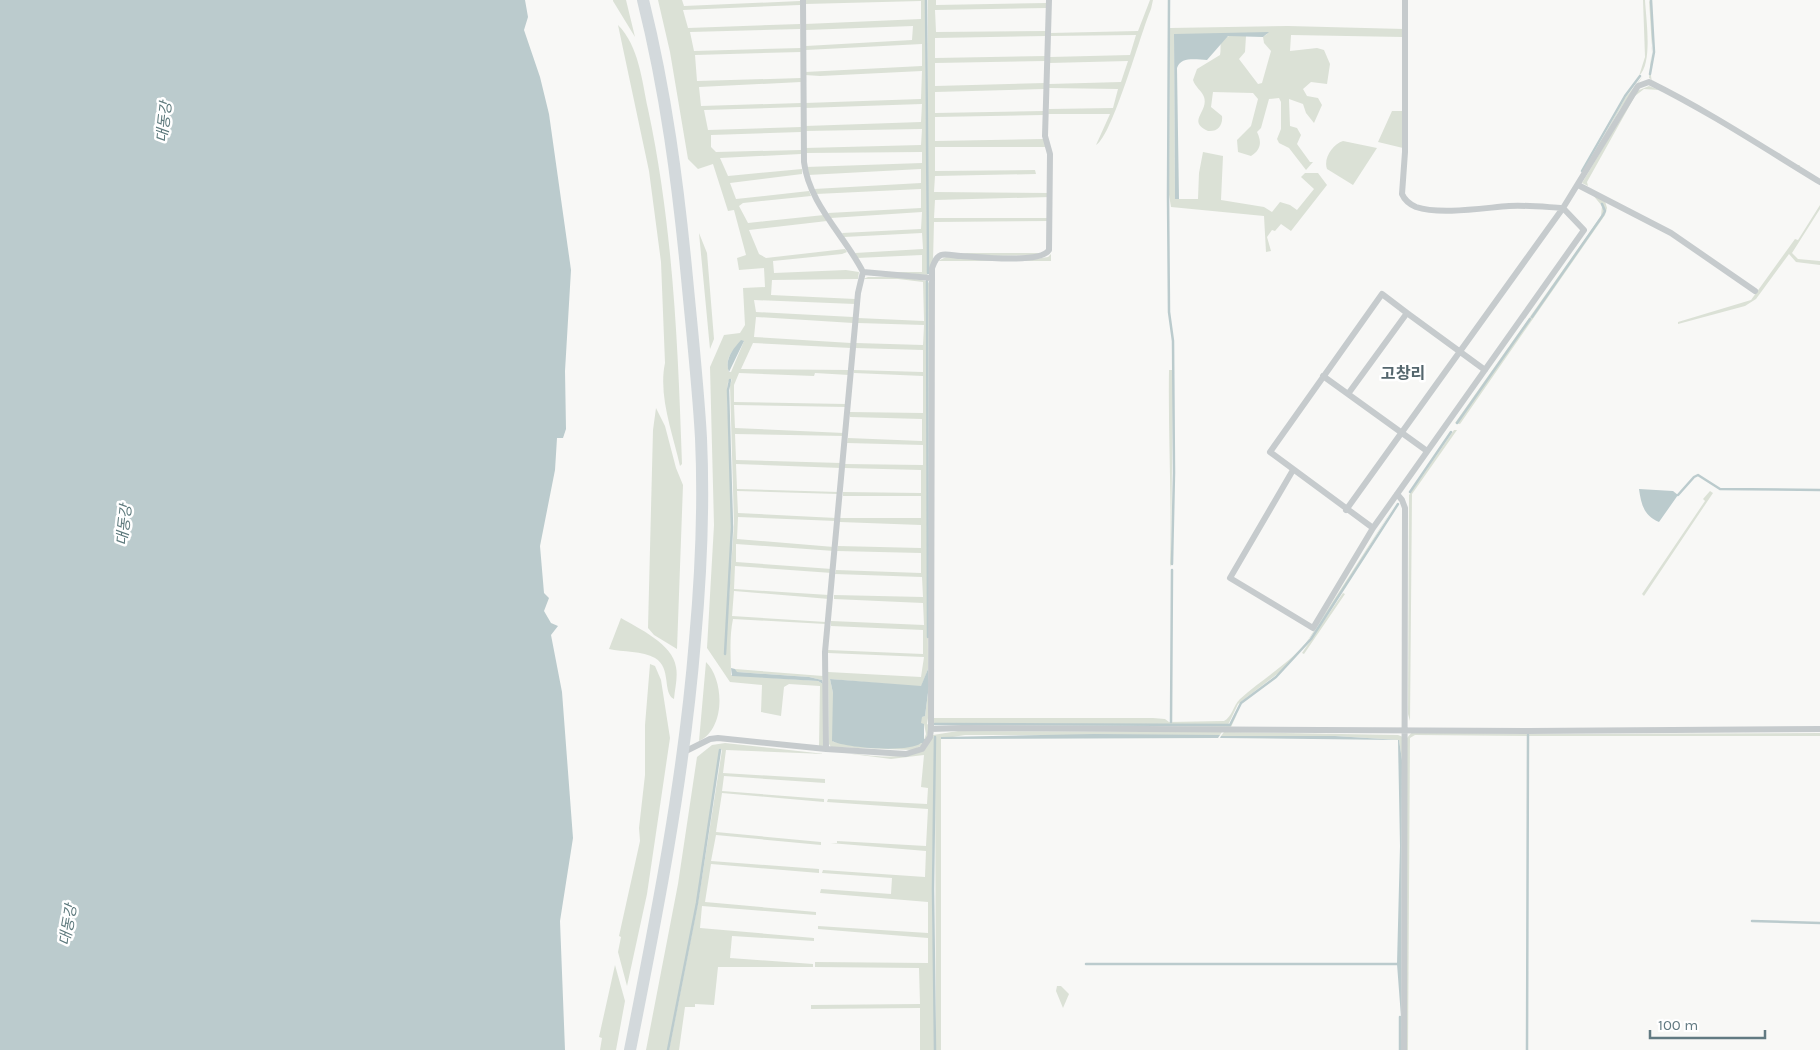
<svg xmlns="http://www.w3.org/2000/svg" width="1820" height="1050" viewBox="0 0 1820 1050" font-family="Karla,'Noto Sans KR',sans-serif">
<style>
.green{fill:#dbe1d6;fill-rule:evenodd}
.water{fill:#bbcbcd}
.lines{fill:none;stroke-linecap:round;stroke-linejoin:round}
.stream{stroke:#bbcbcd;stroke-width:2.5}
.street{stroke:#c6cbcd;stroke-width:6}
.highway{stroke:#d3d9dc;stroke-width:12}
.labels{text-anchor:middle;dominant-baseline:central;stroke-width:5;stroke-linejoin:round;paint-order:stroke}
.water-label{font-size:15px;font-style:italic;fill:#5d797c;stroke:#fff}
.quarter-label{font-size:16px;font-weight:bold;fill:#54666d;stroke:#fff}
</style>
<rect width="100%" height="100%" fill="#f8f8f6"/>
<path class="green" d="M613,0H626L635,37L613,1Z
M658,0H682L684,6L800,1V5L683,10L688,28L800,24V29L690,32L694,51L801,48V52L695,55L697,81L801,78V82L699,87L701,106L801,103V107L704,110L708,130L801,127V132L711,135V147L716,152L801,150V154L720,158L728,176L802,169V174L730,183L736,199L809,191L811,196L743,203L739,206L748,223L824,215L827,221L749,230L759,254L766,258L845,249L847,252L842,254L773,261L774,273L846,270L859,272L858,279L772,280L771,295L855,299V304L754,300L756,312L853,317V323L756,317L754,337L851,343V348L753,343L741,369L849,370V375L815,373L814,376L739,373L734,385V402L846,404V407L734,405L735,428L844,433V436L735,434L736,460L841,463V468L736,464L737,489L839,492L838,494L737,491L738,513L836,518V521L738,517L737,539L834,547V551L736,544V562L832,569V573L735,566L734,589L829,595V599L734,591L732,616L826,622V624L733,619C729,637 731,658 731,675L818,681L823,684L824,745L821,747L819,746L820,686L789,684L784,687L781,716L761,712L762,685L730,682L707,648L714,525L710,367L724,335L740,333L745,325L743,288L765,287L764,268L739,270L737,258L746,255L734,210L728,211L713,164L698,169L688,159L670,52ZM744,341L731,372H729C724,358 733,349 744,341ZM732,379L730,385L734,524L725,656L732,527L727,390L728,382Z
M805,0H925L927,273L928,0H936V5L1047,3V8L935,10L936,32L1046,31V36L935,38V58L1046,56L1045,61L935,63V86L1045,83L1044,89L935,92V113L1044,111L1043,115L935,117V141L1044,139L1046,147H935V171L1035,170L1036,174L935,176L934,192L1050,193V197L935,200L934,218H1049V221L934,222L933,261L927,275L889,272H922V255L857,258L855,253L923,249L922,233L844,237L842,233L921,229L922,212L831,218L828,213L921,208V189L816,194L814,189L921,183V169L808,175L806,167L922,163V152L806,153L805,148L921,145L922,129L805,131V126L921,122L922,104L805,108V103L921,99L922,71L820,76L805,75V72L922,66V44L806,50V46L912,40L913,26L806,30L805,24L921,19V1L805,4Z
M1150,0H1153L1151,9C1141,32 1112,137 1096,145L1110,114H1048L1049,109L1113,108L1118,89L1049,88V84L1121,82L1128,61L1049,63L1050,57L1130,55L1136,35L1050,36V33L1138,31Z
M1643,0H1645C1646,19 1653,63 1639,76L1645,57Z
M1649,0C1657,13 1648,75 1652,80L1796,165H1800L1798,168L1649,78L1652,48Z
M618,25C639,46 642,81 648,109C673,226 678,345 682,464L680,466C673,434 658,396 665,363L661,262L649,171Z
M1288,26L1404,29L1403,37L1291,35L1290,51L1317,48L1324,50L1330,64L1327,84L1311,82L1303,89L1307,96L1318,98L1322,105L1314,123L1306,113L1303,104L1289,99L1290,126L1297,128L1301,135L1297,144L1310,162H1313L1306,170L1289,148L1279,143L1277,139L1281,129V102L1279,98L1269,99L1261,128L1257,132C1262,142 1261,150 1251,156L1238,152L1237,140L1251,126L1258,99L1253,93L1213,92L1211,107L1222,116C1223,125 1218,132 1208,131C1186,121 1209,112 1204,97C1202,91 1195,87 1193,80L1197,69L1220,55C1221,51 1220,46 1221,42C1224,33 1239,36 1246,36L1245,52L1239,59L1258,84L1262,83L1271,51L1264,43L1263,37L1267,34H1174L1175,199H1198L1199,173L1203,152L1223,156L1221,200L1264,207L1272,212L1280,202L1290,205L1297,210L1314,189L1301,177L1305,173H1318L1327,185L1291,231L1281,224L1275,231L1272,230L1267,237L1271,251L1266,252L1264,216L1171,207L1169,195L1170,28Z
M1643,76L1619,111L1577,183L1625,98Z
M1649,86L1659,90L1644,89L1635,96L1587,182L1588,186L1582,183L1637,91Z
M1392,111H1403V148L1378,142Z
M1343,141L1377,148L1353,185L1327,169C1323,158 1333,144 1343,141Z
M1592,194L1605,201L1607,208L1605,215L1460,424L1455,423L1601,216L1602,206Z
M1820,205V209L1792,253L1798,259L1820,261V265L1796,262L1789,254L1756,299L1745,306L1678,324V322L1751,300L1795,239L1798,240Z
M699,233L707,253L714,339L710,349Z
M955,253H1042L1044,255L991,256Z
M1051,254V261H938L946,257L1035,259L1048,257Z
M868,277H901L927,281L928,669L921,687L830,679L833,693V742L891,748L921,743L925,744L913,750L831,747L829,744L828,672L921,677L924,657L828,653V650L923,654V630L831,626V621L924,625L923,603L834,599V595L923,597L922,577L835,574L836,570L921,573V553L837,551L838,546L921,548V525L840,522V518H921V496H843V492L921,493V470L845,468V464L923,465V445L847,443L848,438L922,441V419L850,417V412L923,413V376L854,373V370L923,372V350L855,348L856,343L923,345L924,325L858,323V318L924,321L923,282L898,279H863Z
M928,282L929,283V712L927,724L929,725L927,740H924L926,734L924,724H921V717L925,716L929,685Z
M1169,370H1173L1171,564L1170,567C1172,501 1168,436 1169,370Z
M656,408L665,426L676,468L683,485L677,649L654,635L648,628L653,430Z
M1454,430H1457L1412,494L1410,721L1408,714L1409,495Z
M1710,491L1713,493L1644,596L1642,594L1705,501L1703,499Z
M1395,505L1341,592L1305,645L1280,672L1238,704L1228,725L934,723L933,718H1153L1165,719L1169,722L1224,721C1232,717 1233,706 1240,699C1262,679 1287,665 1306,643Z
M1343,593L1345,594L1304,654L1302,653Z
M621,618C638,628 673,644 676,667C678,677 675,688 674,699C662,693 672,668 655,658C643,651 622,652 609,649Z
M706,662C725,681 725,729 699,741Z
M650,664L655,666L661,680L670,738L647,894L627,986L618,952L621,937L619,936L640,841L639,828L645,775V725Z
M735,669L823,676L822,680L809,677L736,672Z
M1237,714L1231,727L934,725L1229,726Z
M958,731L1222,732L1220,735H965L941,739V1050H936L935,737L932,889L935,1050H920V1008L811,1009V1005L920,1004L919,968L815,967V962L928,963V938L818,929V926L928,933V902L820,893L821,889L891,894L892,878L822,873L823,870L925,877L926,851L830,843H837V841L926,846L928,809L827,802L828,799L927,804L928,788L921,787L924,755L891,759L844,753C874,755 916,766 933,735Z
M1224,732L1398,735L1403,737L1402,1050V760L1399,740L1335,736H1221Z
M1412,732L1527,734V736L1415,735L1410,738L1408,1050H1405L1407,738Z
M1820,733V736H1529V734Z
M725,743L825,754L726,750L723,773L825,779V783L724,776L722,791L824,799V802L722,793L716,832L821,842V845L716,835L711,861L819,869V873L711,864L705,902L816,912V915L702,906L700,928L814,938V941L732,936L730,958L813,964V967H718L714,1005L695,1004V1007H685L679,1050H669L698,903L722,750L720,749L697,903L668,1050H646L678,884L697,757L712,745Z
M615,965L625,1001L616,1050H600L602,1038L599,1037Z
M1057,986H1061L1069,994L1063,1008L1056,991Z"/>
<path class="water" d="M0,0H525L528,17L524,30L540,77L549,114L571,270L565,371L566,429L563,438H557L555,470L540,546L544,593L549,598L544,611L551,623L558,626L551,635L562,692L573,838L560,921L565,1050H0Z
M1269,32L1263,37L1228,36L1207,60C1197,60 1181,56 1177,68L1179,199H1175L1174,34Z
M741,340L744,341L729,372C724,360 733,349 741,340Z
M1639,489L1673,491L1678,495L1659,522C1644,516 1641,504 1639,489Z
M731,668L735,669L737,672L809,677L822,680L823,684L818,681L732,676Z
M928,669L929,685L925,716L922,717L921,723L924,724V739L927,740L925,744L921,743C910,753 845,748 832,741L833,693L830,679L921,686Z
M1094,734L1220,735L1218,738L941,739V737Z
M1221,736H1335L1399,740L1402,760L1401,1017L1397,964L1400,846L1398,740L1220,738Z"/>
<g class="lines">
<path class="stream" d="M926,0L928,273
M1169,0L1168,196L1169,312L1173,341L1174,473L1172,564
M1650,74L1654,52L1651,0
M1582,171L1625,96L1640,76
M927,281L928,637
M1532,317L1603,215L1605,211L1602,204
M1457,423L1530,319
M1410,492L1451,432
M1678,495L1694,477L1698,475L1720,489L1820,490
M725,654L732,527L728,390L730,380
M1171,722L1172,570
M935,724L1230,725L1241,703L1276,677L1311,639L1398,504
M1752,921L1820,923
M1086,964H1397
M668,1050L697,903L720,750
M935,1050L933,889L935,737
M1400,1050V1017
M1527,1050L1528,735"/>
<path class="street" d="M803,0L804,162C809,204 845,236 863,272L858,293L825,652L826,749
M1405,0V152L1402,194C1405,201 1409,204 1416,207C1440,215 1483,208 1509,206C1527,205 1545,207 1563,208
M1578,185L1671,233L1755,291
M863,272L931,278
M1323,376L1427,451
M1348,394L1407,313L1485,370
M1293,470L1230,578L1313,628L1373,528L1584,230L1563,208L1638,86L1649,82C1708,111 1764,148 1820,182
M1397,494L1402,500L1405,508L1404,1050
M1346,510L1563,208
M1373,528L1270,452L1382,294L1407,313
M931,729L932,268C934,263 936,257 941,255C946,253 955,256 961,256C977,257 1041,264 1049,250L1050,154L1045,136L1049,0
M682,753L710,739L718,738L826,749L906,754L922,749L930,737L931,729L962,728L1528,731L1820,729"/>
<path class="highway" d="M630,1050C657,914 684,778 695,640C701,574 704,504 701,438C698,385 692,331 687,278C678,184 666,92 643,0"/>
</g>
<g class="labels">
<g class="water-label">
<text transform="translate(164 122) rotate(-84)">대동강</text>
<text transform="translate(124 525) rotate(-84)">대동강</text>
<text transform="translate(68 925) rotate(-80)">대동강</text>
</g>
<g class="quarter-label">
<text x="1403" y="373">고창리</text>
</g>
</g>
<path d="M1650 1030v8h115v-8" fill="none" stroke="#627a82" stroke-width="2.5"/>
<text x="1658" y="1030" font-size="15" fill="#627a82" stroke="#ffffff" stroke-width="4" paint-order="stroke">100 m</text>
</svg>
